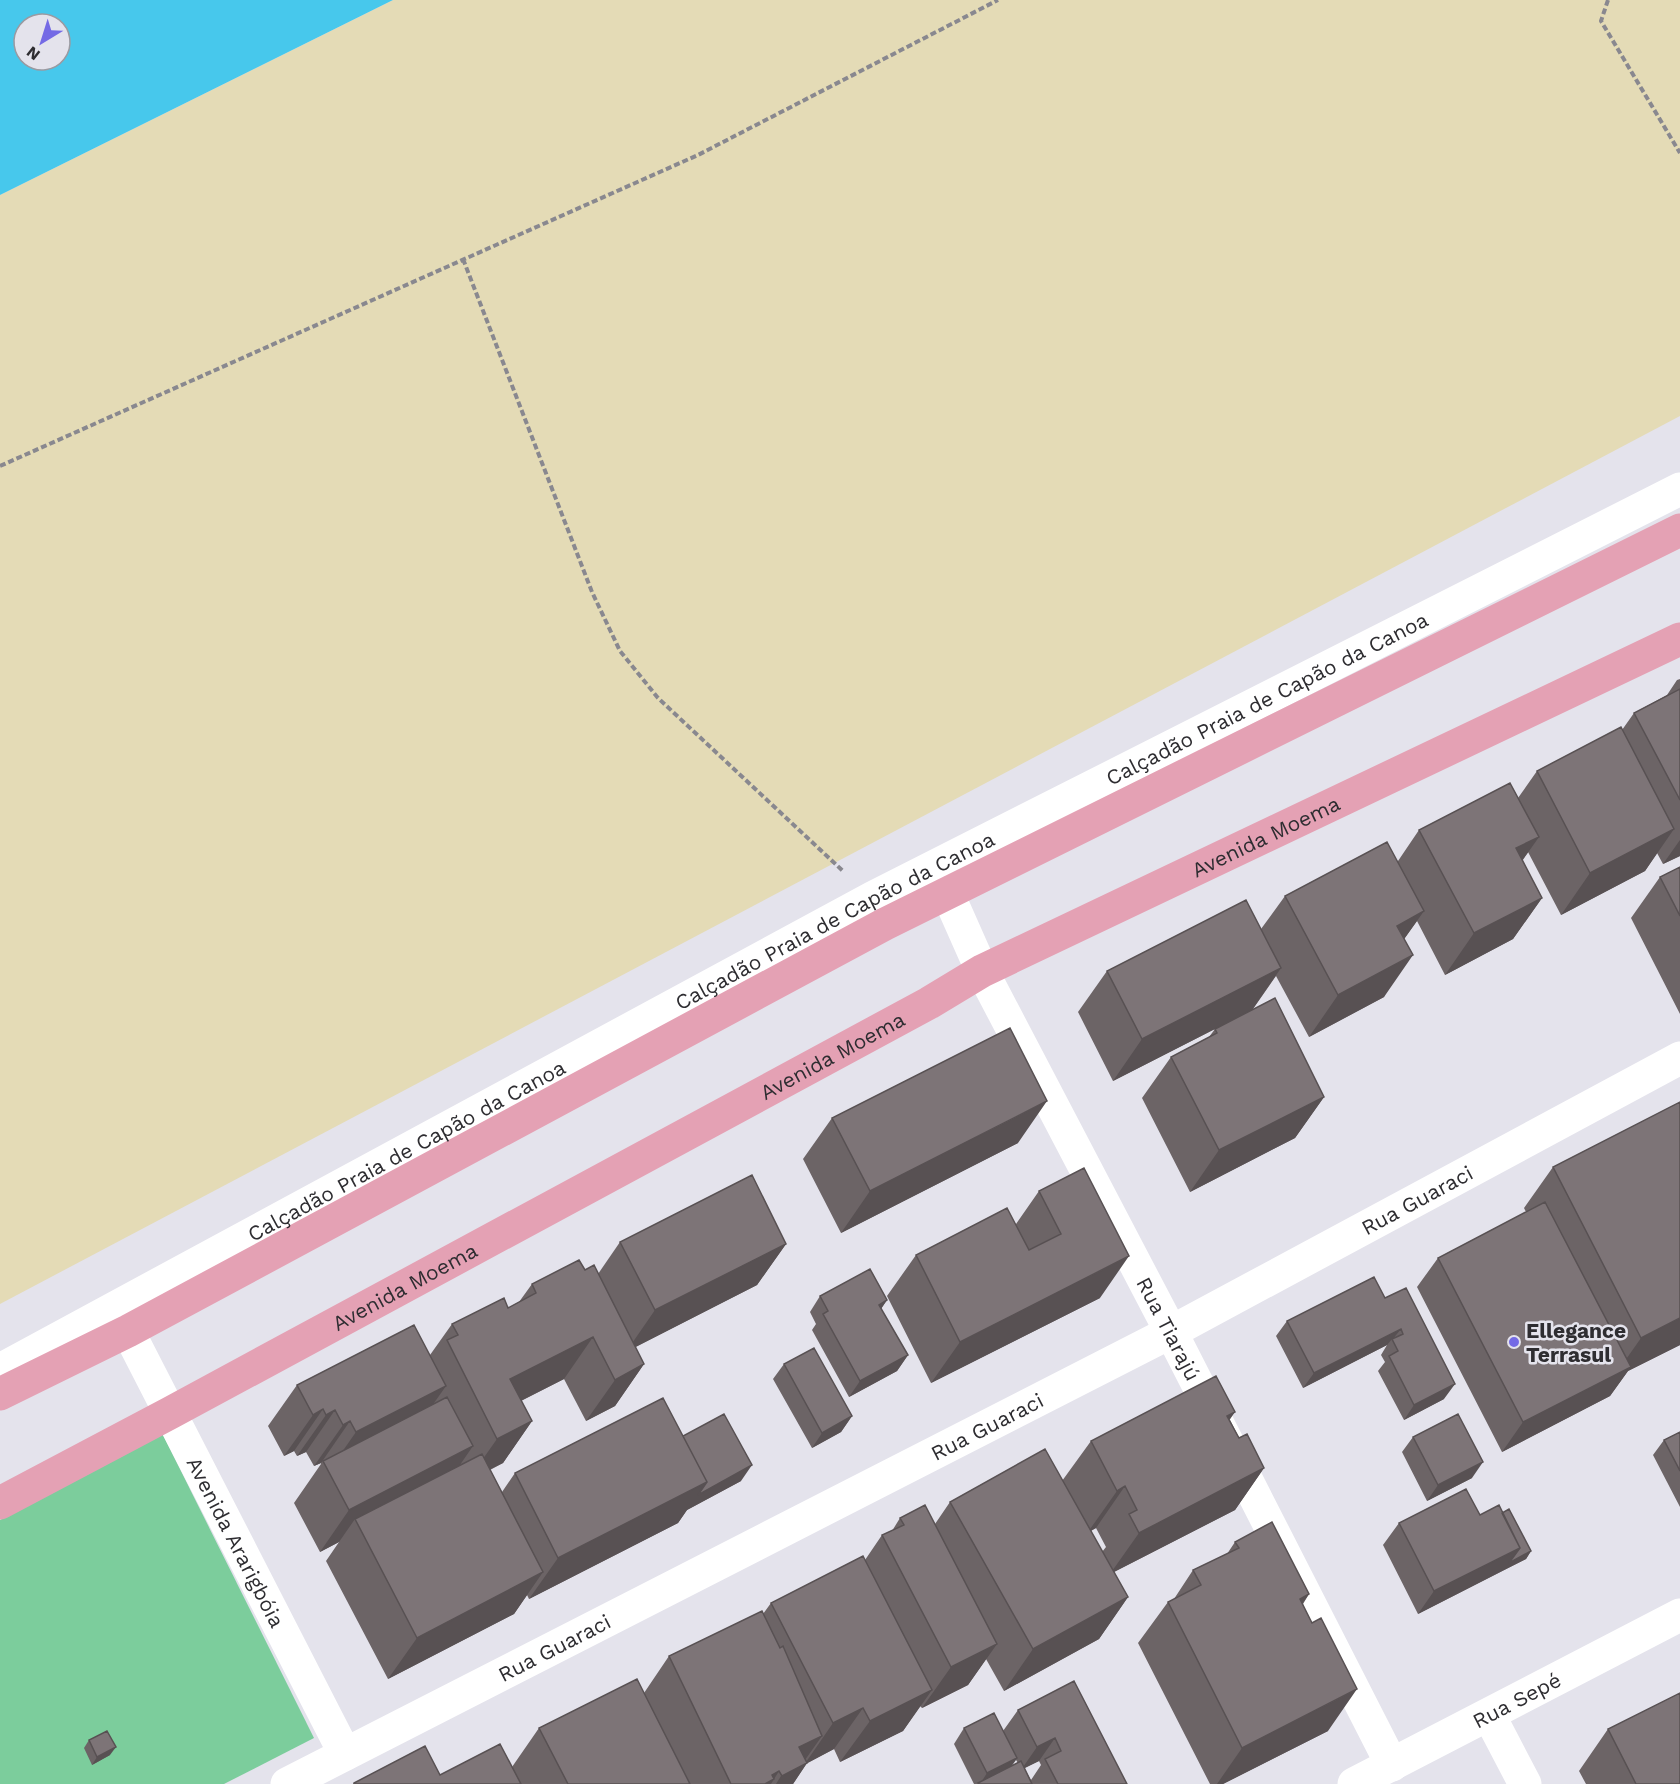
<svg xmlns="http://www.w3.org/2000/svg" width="1680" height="1784" viewBox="0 0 1680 1784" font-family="'Work Sans',sans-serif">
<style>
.green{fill:#7ccd9c}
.sand{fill:#e4dbb6}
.water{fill:#47c8ec;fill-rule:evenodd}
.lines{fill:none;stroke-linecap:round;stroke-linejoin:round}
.path{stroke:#89888f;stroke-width:4;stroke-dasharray:6 3;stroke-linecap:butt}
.minor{stroke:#fff;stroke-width:33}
.major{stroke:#e4a1b4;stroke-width:33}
.wall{fill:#6c6466;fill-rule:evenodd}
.shaded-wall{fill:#585153}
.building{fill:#7d7477;stroke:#585153;stroke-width:1.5}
.poi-dot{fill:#746ae5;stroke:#e4e3ec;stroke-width:2}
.labels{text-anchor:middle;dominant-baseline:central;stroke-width:5;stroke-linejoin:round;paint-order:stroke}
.street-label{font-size:21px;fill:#2e2d31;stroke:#e4e3ec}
.poi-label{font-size:21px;font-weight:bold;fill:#2e2d31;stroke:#e4e3ec;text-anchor:start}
</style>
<rect width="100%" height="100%" fill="#e4e3ec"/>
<path class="green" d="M162,1433L314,1738L224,1784H0V1520Z"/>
<path class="sand" d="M393,0H1680V416L0,1304V195Z"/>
<path class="water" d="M0,0H393L0,195ZM24,24H60V60H24Z"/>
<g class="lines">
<path class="path" d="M1608,0L1601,21L1680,153
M463,259L592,592L620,651L658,698L844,872
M0,466L698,155L998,0"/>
<g class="minor">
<path id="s1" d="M947,892L982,971L1171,1332L1392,1765"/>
<path id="s2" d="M128,1331L345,1754"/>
<path id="s3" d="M0,1370L872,898L1680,489"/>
<path d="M1489,1715L1525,1784"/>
<path id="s4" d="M287,1784L1171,1332L1680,1058"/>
<path id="s5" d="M1354,1784L1680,1615"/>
</g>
<g class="major">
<path d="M0,1394L128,1331L885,924L1680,530"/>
<path id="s6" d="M0,1503L170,1413L929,1003L982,971L1680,639"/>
</g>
</g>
<path class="wall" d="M1680,679V856L1663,864L1657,853L1645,871L1561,915L1528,852L1522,860L1542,898L1513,939L1445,975L1417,921L1404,939L1384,997L1309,1037L1276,976L1253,1009L1324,1097L1295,1138L1190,1192L1142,1098L1171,1057L1209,1037L1215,1029L1113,1081L1078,1012L1107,971L1261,929L1285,896L1398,861L1419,830L1518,798L1537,771L1622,730L1634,713L1667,695L1677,680Z
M1680,867V1014L1631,918L1660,877Z
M832,1118L1018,1143L841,1233L803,1159Z
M1553,1167L1680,1345L1628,1371L1610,1396L1502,1452L1417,1287L1438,1258L1526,1212L1524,1208Z
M1039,1191L1100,1298L931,1383L887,1296L916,1255L1016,1224Z
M620,1242L786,1244L757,1285L635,1347L644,1364L615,1406L586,1421L564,1379L521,1401L532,1421L503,1463L490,1470L502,1492L515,1473L683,1436L741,1481L687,1510L678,1523L529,1599L527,1595L514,1614L388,1679L326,1561L339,1542L320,1552L294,1503L321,1464V1463L314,1466L306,1452L297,1456L294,1451L284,1456L268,1426L297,1385L430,1355L452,1324L508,1308L519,1302L532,1284L585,1270L598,1274Z
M820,1296L887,1300L881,1309L908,1355L897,1371L849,1397L812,1330L816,1324L810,1312Z
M1385,1298L1444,1399L1404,1420L1378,1371L1385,1362L1381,1355L1387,1345L1303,1388L1276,1336L1287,1321Z
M784,1364L852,1416L841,1432L812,1448L773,1379Z
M1230,1420L1239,1438L1264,1468L1235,1510L1114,1572L1128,1597L1099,1639L1004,1691L986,1659L968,1685L922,1708L920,1706L903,1731L840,1762L834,1749L807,1763L793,1784H353L354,1783L512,1767L539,1728L644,1693L669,1656L763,1614L771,1603L865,1560L882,1535L892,1531L900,1518L935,1524L950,1502L1062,1481L1091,1441ZM1096,1528L1106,1547L1102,1552L1091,1531Z
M1680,1432V1507L1653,1455L1664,1440Z
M1413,1437L1472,1478L1427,1501L1402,1452Z
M1480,1515L1531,1551L1526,1559L1418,1614L1383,1545L1399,1523Z
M1235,1542L1309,1594L1303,1604L1328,1731L1223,1784H1210L1138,1643L1168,1602L1174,1599L1193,1570L1227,1554Z
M1018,1710L1127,1784H974L954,1744L964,1728L1003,1731ZM1016,1760L1018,1763L1011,1767ZM1039,1761L1041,1765L1031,1780L1024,1768Z
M1608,1729L1680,1784H1586L1579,1771Z
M89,1740L110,1755L92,1765L84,1748Z"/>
<path class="shaded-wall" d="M1674,829L1645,871L1561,915L1590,873Z
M1539,837L1510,878L1516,848Z
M1680,840V856L1663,864Z
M1542,898L1513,939L1445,975L1474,933Z
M1424,911L1395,952L1397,926Z
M1413,955L1384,997L1309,1037L1338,995Z
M1281,968L1252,1010L1113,1081L1142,1039Z
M1324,1097L1295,1138L1190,1192L1219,1150Z
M1047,1101L1018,1143L841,1233L870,1191Z
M786,1244L757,1285L626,1352L655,1310Z
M1129,1256L1100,1298L931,1383L960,1342Z
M887,1300L876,1316L879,1305Z
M1680,1318V1345L1628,1371L1610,1396L1502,1452L1523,1422L1615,1375L1641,1338Z
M1401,1329L1392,1340V1339L1387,1345L1303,1388L1314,1373Z
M593,1337L564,1379L487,1418L510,1379Z
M908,1355L897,1371L849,1397L860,1381Z
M644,1364L615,1406L586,1421L615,1380Z
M1455,1384L1444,1399L1404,1420L1414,1405Z
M446,1386L417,1427L328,1472L356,1432Z
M323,1409L294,1451L284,1456L313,1415Z
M335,1410L306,1452L297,1456L326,1415Z
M1235,1412L1206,1454L1227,1416Z
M852,1416L841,1432L812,1448L822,1433Z
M350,1421L321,1463L314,1466L343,1425Z
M532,1421L503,1463L468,1480L497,1439Z
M473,1446L444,1488L355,1519L339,1542L320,1552L349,1510Z
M1483,1462L1472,1478L1427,1501L1438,1485Z
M752,1465L741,1481L687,1510L678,1523L529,1599L558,1558L707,1482Z
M1264,1468L1235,1510L1110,1574L1139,1533Z
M1125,1486L1096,1528L1088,1532L1117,1491Z
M1520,1548L1504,1570L1418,1614L1434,1591Z
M1531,1551L1526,1559L1504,1570L1509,1563Z
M543,1572L514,1614L388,1679L417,1638Z
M1309,1594L1280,1636L1300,1599Z
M1128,1597L1099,1639L1004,1691L1033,1649Z
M997,1644L968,1685L922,1708L951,1667Z
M1357,1689L1328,1731L1223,1784H1217L1242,1748Z
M932,1690L903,1731L840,1762L870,1721Z
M863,1708L834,1749L804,1765L833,1723Z
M822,1736L800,1767L807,1763L793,1784H776L799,1747Z
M1055,1738L1039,1761L1021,1770L1037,1747Z
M116,1747L110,1755L92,1765L97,1757Z
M1017,1758L1006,1773L980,1784L987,1773Z
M779,1771L771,1784H765L772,1775Z"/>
<path class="building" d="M1680,690V800L1634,713L1680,689Z
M1621,727L1674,829L1590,873L1537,771Z
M1510,783L1539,837L1516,848L1542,898L1474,933L1419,830Z
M1387,842L1424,911L1397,926L1413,955L1338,995L1285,896Z
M1680,867V916L1660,877Z
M1246,900L1281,968L1142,1039L1107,971Z
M1275,998L1324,1097L1219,1150L1171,1057L1217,1033L1215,1029Z
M1010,1028L1047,1101L870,1191L832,1118Z
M1680,1102V1318L1641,1338L1553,1167Z
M1084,1168L1129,1256L960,1342L916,1255L1007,1208L1029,1250L1061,1234L1039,1191Z
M752,1175L786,1244L655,1310L620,1242Z
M1545,1202L1631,1367L1523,1422L1438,1258Z
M579,1260L585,1270L594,1265L644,1364L615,1380L593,1337L510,1379L532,1421L497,1439L447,1340L458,1335L452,1324L504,1298L508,1308L536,1293L532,1284Z
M870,1269L887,1300L879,1305L908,1355L860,1381L823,1314L828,1311L820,1296Z
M1374,1277L1385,1298L1406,1288L1455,1384L1414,1405L1389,1356L1398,1351L1392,1339L1403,1334L1401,1329L1314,1373L1287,1321Z
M414,1325L446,1386L356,1432L350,1421L343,1425L335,1410L326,1415L323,1409L313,1415L297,1385Z
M814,1348L852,1416L822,1433L784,1364Z
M1216,1376L1235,1412L1227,1416L1239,1438L1247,1434L1264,1468L1139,1533L1129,1514L1137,1510L1125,1486L1117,1491L1091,1441Z
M447,1397L473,1446L349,1510L323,1461Z
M663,1398L707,1482L558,1558L515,1473Z
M724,1414L752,1465L698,1495L707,1482L683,1436Z
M1458,1414L1483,1462L1438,1485L1413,1437Z
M1680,1432V1471L1664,1440Z
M1045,1449L1128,1597L1033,1649L950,1502Z
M482,1454L543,1572L417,1638L355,1519Z
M1466,1489L1480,1515L1499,1505L1520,1548L1434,1591L1399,1523Z
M925,1505L997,1644L951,1667L882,1535L904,1525L900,1518Z
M1509,1509L1531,1551L1509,1563L1520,1548L1502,1513Z
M1272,1522L1309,1594L1300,1599L1312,1623L1321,1618L1357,1689L1242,1748L1168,1602L1201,1585L1193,1570L1239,1548L1235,1542Z
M863,1556L932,1690L870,1721L863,1708L833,1723L771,1603Z
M762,1611L780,1648L783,1646L822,1736L799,1747L807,1763L782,1776L779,1771L772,1775L774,1779L765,1784H731L669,1656Z
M637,1679L690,1784H568L539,1728Z
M1074,1681L1127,1784H1058L1045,1759L1061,1751L1055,1738L1037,1747L1018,1710Z
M1680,1693V1784H1636L1608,1729Z
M994,1713L1017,1758L987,1773L964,1728Z
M107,1731L116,1747L97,1757L89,1740Z
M500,1744L521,1784H354V1783L425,1746L440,1775Z
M1021,1761L1032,1784H979L978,1783Z"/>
<circle class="poi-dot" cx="1514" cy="1342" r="6"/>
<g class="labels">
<g class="street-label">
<text stroke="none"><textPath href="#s3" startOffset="1434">Calçadão Praia de Capão da Canoa</textPath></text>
<text stroke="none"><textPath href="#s6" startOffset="1431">Avenida Moema</textPath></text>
<text stroke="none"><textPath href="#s3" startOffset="948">Calçadão Praia de Capão da Canoa</textPath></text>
<text stroke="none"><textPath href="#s6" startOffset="945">Avenida Moema</textPath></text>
<text stroke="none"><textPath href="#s3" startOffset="462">Calçadão Praia de Capão da Canoa</textPath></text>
<text stroke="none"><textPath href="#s4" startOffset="1272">Rua Guaraci</textPath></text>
<text stroke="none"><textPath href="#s6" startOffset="459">Avenida Moema</textPath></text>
<text stroke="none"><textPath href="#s1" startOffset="490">Rua Tiarajú</textPath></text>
<text stroke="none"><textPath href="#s4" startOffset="786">Rua Guaraci</textPath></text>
<text stroke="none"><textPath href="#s2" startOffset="237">Avenida Ararigbóia</textPath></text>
<text stroke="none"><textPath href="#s4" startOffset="300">Rua Guaraci</textPath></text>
<text stroke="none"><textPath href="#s5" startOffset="183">Rua Sepé</textPath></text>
</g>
<g class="poi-label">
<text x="1526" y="1330">Ellegance<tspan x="1526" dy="24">Terrasul</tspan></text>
</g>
</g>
<g transform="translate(42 42) rotate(218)"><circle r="28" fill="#e4e3ec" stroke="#9b9aa1" stroke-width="1.5"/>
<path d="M0-4.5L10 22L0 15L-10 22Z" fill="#746ae5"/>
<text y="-9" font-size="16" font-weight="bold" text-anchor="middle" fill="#2e2d31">N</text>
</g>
</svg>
